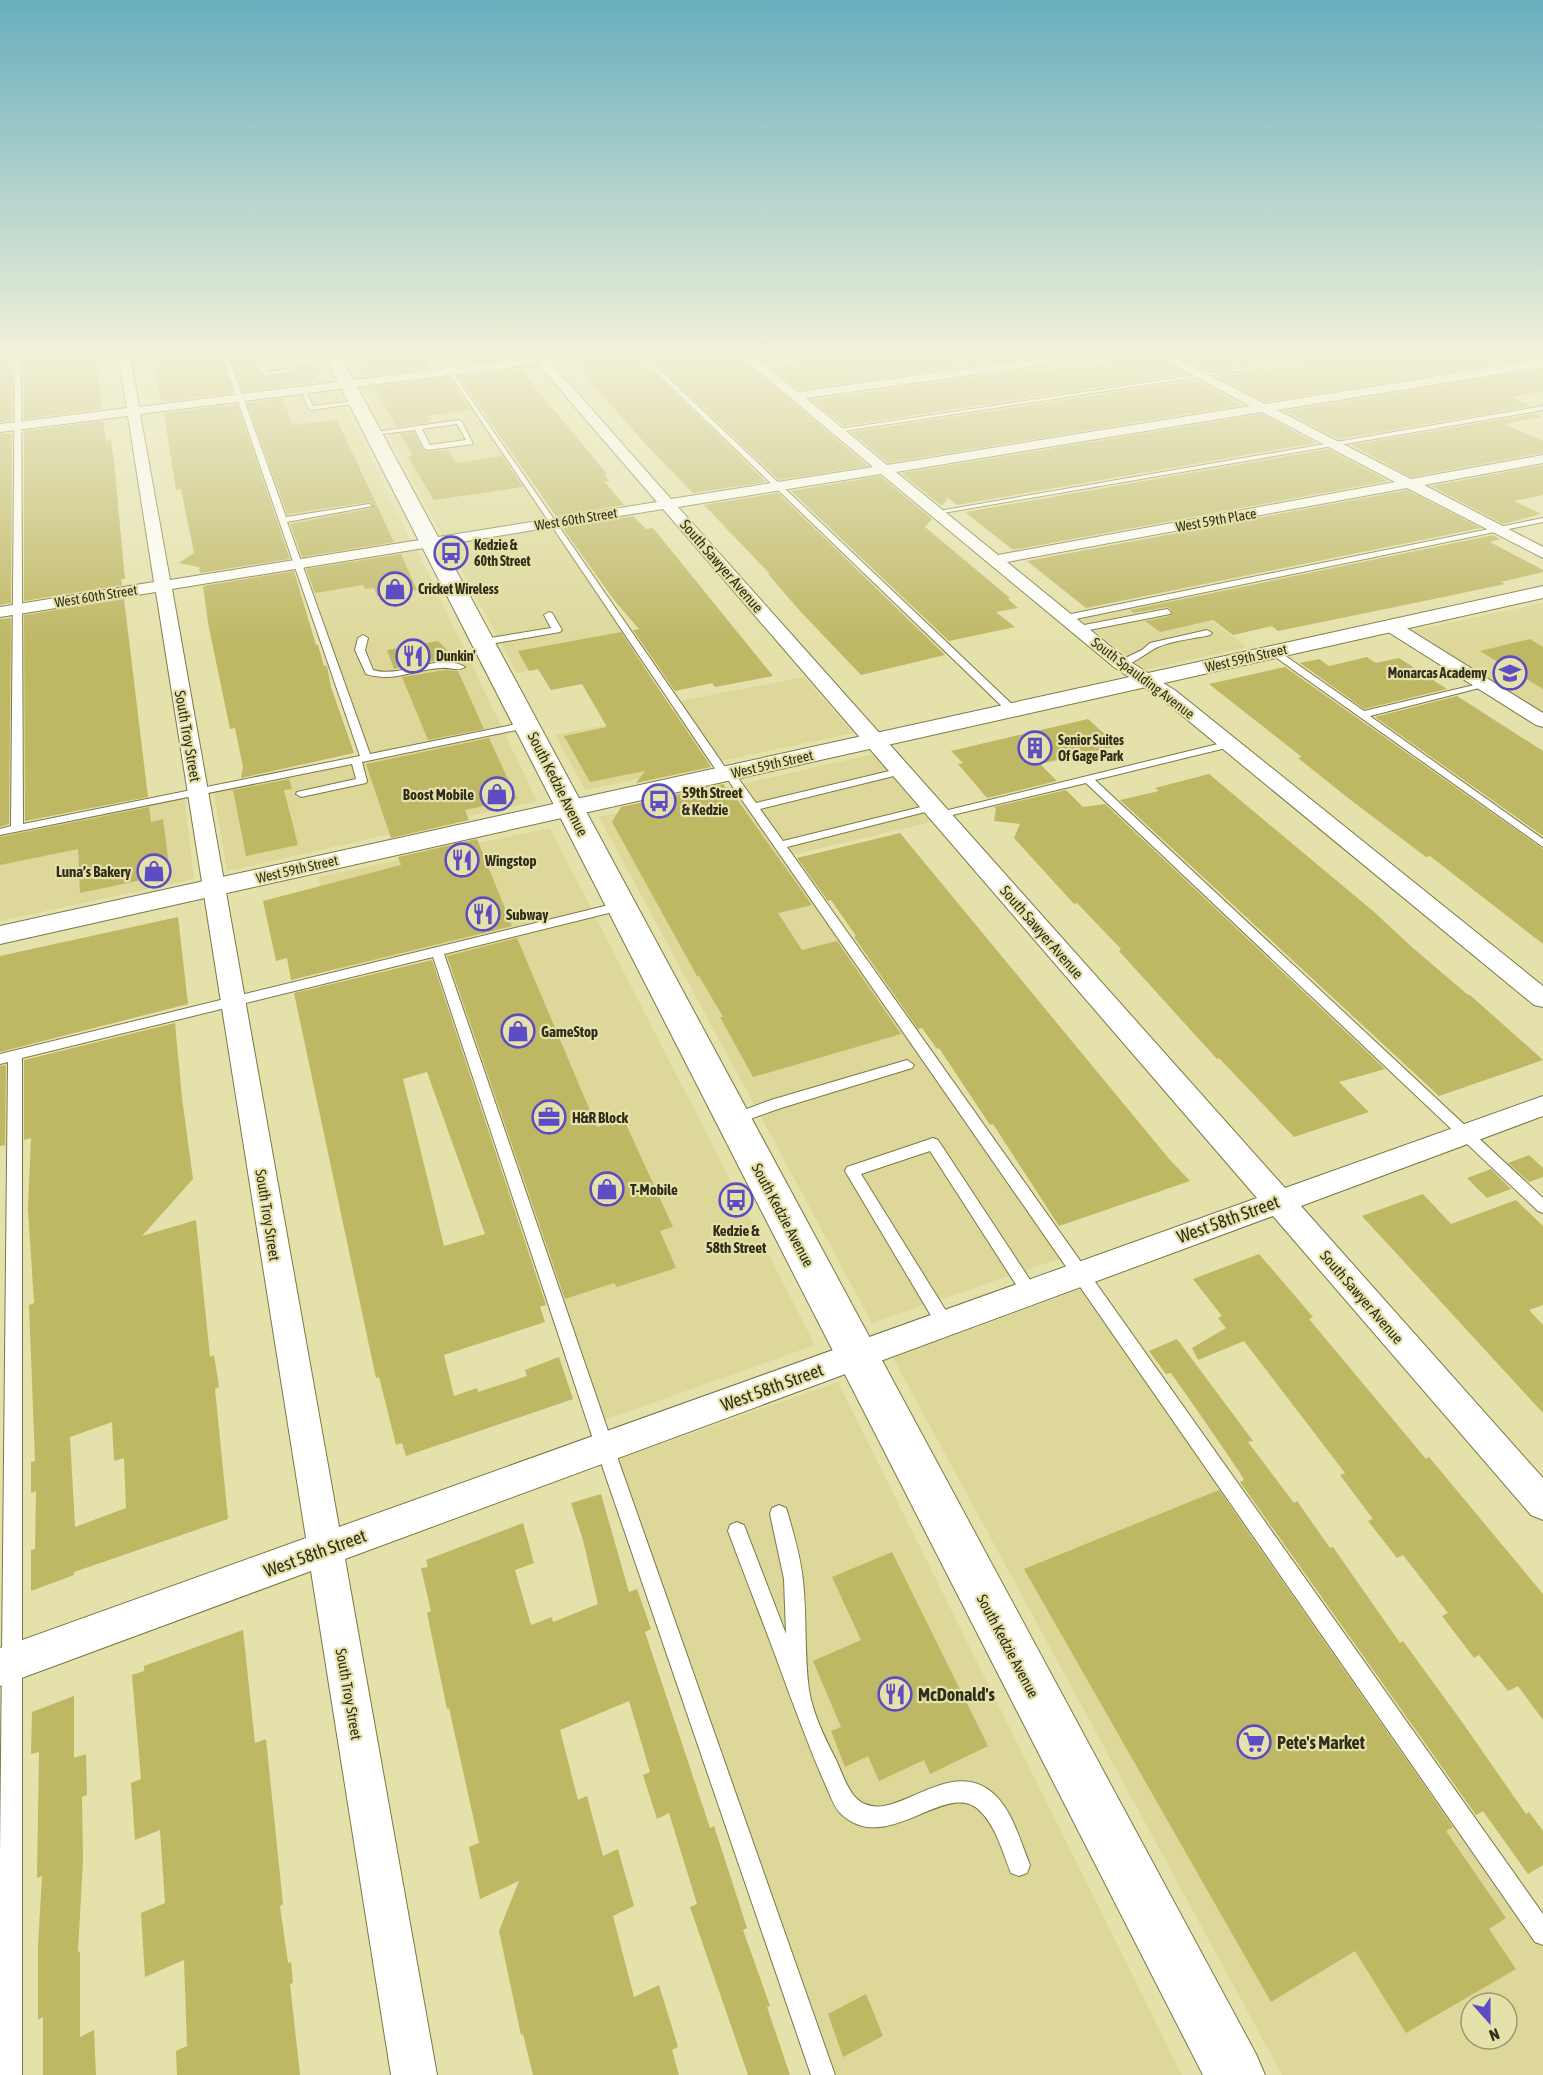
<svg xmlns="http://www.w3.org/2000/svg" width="1543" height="2075" viewBox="0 0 1543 2075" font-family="'Asap Condensed',sans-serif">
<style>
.built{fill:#ddd89a;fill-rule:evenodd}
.building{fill:#beb764;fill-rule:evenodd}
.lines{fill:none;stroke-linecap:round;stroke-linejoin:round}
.service-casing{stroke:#7c7846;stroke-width:2}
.minor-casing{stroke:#7c7846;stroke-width:2}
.tertiary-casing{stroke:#7c7846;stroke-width:2}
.secondary-casing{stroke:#7c7846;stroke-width:2}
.service{fill:#fff;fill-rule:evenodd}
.minor{fill:#fff;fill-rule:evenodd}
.tertiary{fill:#fff;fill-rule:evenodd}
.secondary{fill:#fff;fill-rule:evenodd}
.labels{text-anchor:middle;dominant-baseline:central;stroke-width:4.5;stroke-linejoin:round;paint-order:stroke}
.far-street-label{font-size:14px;fill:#302e19;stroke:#e4e1aa}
.far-poi-label{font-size:14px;font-weight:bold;fill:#302e19;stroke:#e4e1aa;text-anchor:start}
.street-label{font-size:15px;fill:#302e19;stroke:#e4e1aa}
.poi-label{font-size:15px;font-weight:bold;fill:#302e19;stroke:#e4e1aa;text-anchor:start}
.near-street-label{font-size:18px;fill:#302e19;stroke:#e4e1aa}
.near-poi-label{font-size:18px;font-weight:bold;fill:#302e19;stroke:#e4e1aa;text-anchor:start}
</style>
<rect width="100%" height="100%" fill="#e4e1aa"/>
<path class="built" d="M225,355H317L330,383L239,395Z
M345,355H425L435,369L359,379Z
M451,374L549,518L442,535L361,385Z
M336,388L411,541L297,559L241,400Z
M555,526L640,651L517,673L447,544Z
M416,548L537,801L227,871L213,789L366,758L299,567Z
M1176,596L1247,647L1144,670L1076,616Z
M1543,603V714L1411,631Z
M804,677L853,733L585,790L555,735L680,710L675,702Z
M873,754L931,822L788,856L1067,1256L872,1323L599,817Z
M184,795L194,879L0,921V832Z
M550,828L815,1345L596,1423L437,951L341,975L318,877Z
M1089,1286L1543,1934V2075H1282L893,1358ZM1471,2003H1507V2039H1471Z
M838,1382L1182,2075H822L610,1462Z"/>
<path class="building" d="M0,355H13L12,420L0,422Z
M23,355H96L102,409L24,419Z
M203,355H220L233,393L162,402L151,361Z
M230,355H306L307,357L256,366L265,378L298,372L300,370L295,366L310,364L317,381L243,392Z
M392,355H420L429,368L368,376L359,359Z
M431,355H509L511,358L438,367Z
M587,355H636L766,482L693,493L649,448L573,362L580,361Z
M647,355H737L868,466L779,480Z
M755,355H805L763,361Z
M837,355H1000L1008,360L799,390L771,367L835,357Z
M1153,355L1186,374L844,426L811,400L1024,370L1027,372L1113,363L1109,361Z
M1175,355H1315L1206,371Z
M1345,355H1520L1530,359L1265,402L1217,377L1343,357Z
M520,369L607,474L605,475L609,481H604L624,505L556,516L458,376Z
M1543,369V391L1511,397L1532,406L1339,439L1284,411Z
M449,377L471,410L427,416L430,422L396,427L374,387Z
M1196,380L1243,405L888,463L851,432Z
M282,398L293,425L337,420L394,542L302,557L290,524L373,508L375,505L369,502L287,514L247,403Z
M237,404L290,559L200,573L199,567L179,563L194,553L181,489L176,490L164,413Z
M1262,414L1316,443L957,505L948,498L942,506L901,473Z
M1534,414L1541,417L1504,424L1543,441V453L1411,477L1351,445Z
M103,421L106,441L111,440L114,461L125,579H121L122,585L24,601V431Z
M414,432L423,450L428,452L448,450L457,463L502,456L523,487L434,500L408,457L413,456L400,434Z
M12,433L11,603L0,605V434Z
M1328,449L1388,481L1013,550L965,512Z
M1543,465V495L1514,501L1541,514L1503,524L1431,486Z
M880,476L932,519L925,527L1010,598L1008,599L1018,608L996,612L1015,627L949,641L791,491Z
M1407,490L1481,528L1086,608L1027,561Z
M778,493L945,655L861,675L800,611L768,574H770L704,505Z
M633,516L646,529L653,528L773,676L715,687L712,683L675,691L633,630L639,629L614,600L564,530V527Z
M1493,535L1500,539L1490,542L1543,570V572L1501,582L1505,584L1429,600L1278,631L1272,626L1233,635L1213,620L1160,632L1145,621L1170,616L1172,610L1167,607L1134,613L1130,610Z
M401,554L417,590L377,596L374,588L365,589L363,585L315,593L306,569Z
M294,571L316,645H318L324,666H327L331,687L354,753L241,778L243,767L235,728L230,729L208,623L203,586Z
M124,599L148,797L25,821L24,615Z
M11,618L9,824L0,827V619Z
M621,632L662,694L711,767L636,783L645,771L590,782L564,736L607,727L582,684L551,690L538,669L529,671L518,651Z
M1530,639L1543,647V689L1480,651Z
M438,641L446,649L452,660L433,661L394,669L387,650Z
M1367,657L1376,663L1399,658L1447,689L1364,709L1300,663L1319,659L1329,666Z
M1285,667L1543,849V944L1430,856L1426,857L1352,801L1298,758L1302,757L1209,684Z
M445,670L458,671L484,729L428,740L402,677Z
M1457,696L1543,751V836L1375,717Z
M1088,719L1118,746L1040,764L1057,781L987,798L958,764L963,763L951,751Z
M489,738L517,799L465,810L469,820L391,838L366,764Z
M1209,774L1373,911L1413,948L1468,995H1470L1543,1060L1439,1096L1120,800L1159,791L1155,788Z
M289,779L292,789L284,790L298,845L246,856L233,790Z
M723,784L729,792L731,791L812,905L778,913L802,950L837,941L901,1034L753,1077L720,1017H723L699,976H697L612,822L621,807Z
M1066,790L1083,807L1105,804L1385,1069L1339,1082L1369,1112L1294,1137L1219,1058L1217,1059L1119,951L1121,949L1077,903L1074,904L1014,838L1020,824L994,821L996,809L994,807Z
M149,807L151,822L163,819L170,874L80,893L78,849L0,865V837Z
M900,833L1170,1160L1190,1181L1059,1226L993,1124L990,1125L939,1048L937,1049L922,1028L918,1029L854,937L856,936L831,900L828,901L797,858Z
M477,839L512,926L291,980L287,958L276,961L263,901L401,865L398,857Z
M178,917L188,1004L0,1052V956Z
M517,938L597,1127L624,1120L673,1227L660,1231L676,1268L617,1287L614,1283L565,1299L447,956Z
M432,960L546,1305L540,1307L545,1322L444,1355L454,1396L477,1388L478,1392L527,1376L525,1370L559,1357L573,1399L406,1456L402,1443L396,1445L379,1377L376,1378L294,993ZM427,1072L485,1234L444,1246L403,1079Z
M175,1023L182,1098L193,1179L142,1236L196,1220L210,1357L214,1355L219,1387L215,1389L228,1519L74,1572V1575L31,1591V1550L35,1549L36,1491L31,1493V1462L35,1461L29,1305L34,1303L28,1209L31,1138L24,1140V1060ZM112,1422L114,1461L124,1458L126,1508L75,1527L70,1437Z
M6,1065L5,1145L0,1146V1066Z
M1529,1155L1543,1168V1177L1529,1182L1508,1163Z
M1491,1169L1511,1189L1487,1198L1467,1178Z
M1423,1194L1451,1224L1516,1200L1543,1226V1305L1529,1310L1543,1325V1413L1362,1216Z
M1259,1254L1313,1317L1309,1319L1426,1459L1429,1457L1543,1594V1720L1518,1686L1508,1691L1479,1655L1474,1658L1442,1616L1448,1613L1403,1555L1397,1558L1368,1521L1373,1519L1340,1475L1345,1473L1244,1341L1198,1360L1192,1348L1226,1328L1218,1318L1222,1316L1193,1279Z
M1177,1339L1253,1441L1248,1442L1294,1503L1297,1501L1330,1548L1333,1547L1400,1643L1403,1641L1462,1722L1526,1814L1529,1812L1543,1831V1865L1528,1874L1483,1811L1476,1815L1240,1482L1244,1480L1238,1470L1197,1410L1171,1373L1166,1374L1149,1351Z
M1219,1490L1453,1827L1446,1831L1506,1918L1489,1929L1516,1969L1406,2033L1355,1951L1271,2002L1024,1569Z
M601,1494L629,1592L637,1589L651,1629L645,1632L710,1828L714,1826L727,1866L747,1928L743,1930L770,2006L767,2007L790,2075H748L690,1907L697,1904L669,1813L657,1819L643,1775L650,1772L629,1701L560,1730L578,1800L587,1796L603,1856L618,1849L634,1906L613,1916L634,1997L659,1985L678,2047L672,2050L679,2075H533L523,2034L521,2035L499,1931L519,1881L480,1899L469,1847L479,1843L449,1708L447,1709L427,1613L431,1611L421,1568L428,1567L426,1560L523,1523L534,1563L515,1570L531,1625L552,1617L553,1622L598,1604L583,1540L571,1503Z
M892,1552L988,1746L930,1774L924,1760L879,1781L868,1756L845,1767L831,1731L841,1727L813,1661L861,1640L832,1577Z
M243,1630L255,1743L266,1739L283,1904L280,1906L288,1963L291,1962L293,1983L290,1984L300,2075H177L176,2051L187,2046L184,1960L145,1977L141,1913L165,1903L160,1830L135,1840L131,1783L141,1779L132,1675L144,1671V1666Z
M74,1696V1758L86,1754L87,1795L82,1797L83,1860L78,1952L80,1951V2037L94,2030L96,2075H43V2017L38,2020V1946L42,1876L37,1878L39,1752L31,1754L32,1712Z
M866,1994L883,2036L843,2057L828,2014Z"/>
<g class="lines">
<g class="service-casing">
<path id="service" d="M15,355H21L23,824L360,756L222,355H228L286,517L369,504L373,506L287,522L370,754L527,722L531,723V727L362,762L367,781L366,783L301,797L296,794L297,792L356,779L352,764L0,835V829L11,826Z
M422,355H428L440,374H436Z
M638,355H644L1016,708V712H1008Z
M819,355H835L757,367L754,365Z
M1329,355H1343L837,432L833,430Z
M333,356L335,359L265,367L267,372L295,368L298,370L265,376L258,366Z
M447,370H451L727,770L733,771L756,803L902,768L907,771L906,773L760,809L783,841L933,804L937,805V809L787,847L1543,1914V1945L1535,1942L726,777L720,776Z
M301,389H305L313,406L357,401L360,403L311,410L308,408Z
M1543,406V410L937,514L933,512Z
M459,420L462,422L473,444L428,450L424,448L415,430L373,435L369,433ZM457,424L466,440L430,445L422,429Z
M1543,518V522L1066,621L1061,618L1066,615Z
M1167,609L1171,612L1170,614L1079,632L1074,629L1079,626Z
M549,612L552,613L562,630L560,632L484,645L479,642L484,639L551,628L544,615Z
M1207,630L1212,633L1210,635C1193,639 1174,640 1158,647C1147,651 1127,672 1115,663L1142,650L1150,643Z
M363,635L368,638L365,650L373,670C402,679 441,651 465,667C458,672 450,667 442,668C414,669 394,683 366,674L355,650L358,638Z
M1271,650H1277L1364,711L1487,682V686L1370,716L1543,839V847L1271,654Z
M1230,741L1234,742V746L1095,780L1543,1198V1213L1538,1211L1086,783L940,818L934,815L936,813Z
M621,902L627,906L625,909L444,954L614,1448L835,2075H811L596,1448L433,957L22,1058V2075H0V1855L8,1062L0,1064V1054Z
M907,1060L914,1065L912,1068L781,1108L733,1125L728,1124L726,1120L728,1116L771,1100Z
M933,1138L938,1140L1038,1292L1036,1297L1030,1299L1024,1297L930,1151L861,1174L951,1319L953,1324L951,1329L945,1331L939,1329L845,1171L847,1167Z
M779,1505L786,1508L788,1514C794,1536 801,1558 803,1581C807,1617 804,1654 809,1690C813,1715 826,1740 837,1762C842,1773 847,1789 856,1798C891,1832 949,1749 996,1796C1013,1813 1021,1843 1030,1865L1027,1873L1019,1876L1011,1873C1003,1853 996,1827 981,1812C948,1776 888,1858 841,1814C834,1807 830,1795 826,1786C812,1755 801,1724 789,1693C770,1639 748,1585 728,1531L730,1525L737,1522L744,1525L786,1634L784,1579L770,1514L772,1508Z"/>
</g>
<g class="minor-casing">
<path id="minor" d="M118,355H130L139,407L552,355H585L579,359L550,362L671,499L873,467L739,355H752L798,392L1062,355H1092L1086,359L806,398L887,465L1250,406L1155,355H1170L1265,404L1543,359V367L1277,410L1411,479L1543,455V463L1424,485L1543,547V558L1407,488L1007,562L1126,659L1176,691L1543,986V1007L1534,1005L1162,699L1114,667L881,474L678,507L1285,1188L1543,1096V1116L1301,1206L1543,1478V1520L1531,1515L1273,1216L345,1559L437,2075H391L311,1571L0,1686V1648L306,1538L156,592L0,617V607L154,582L128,416L0,432V424L127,408ZM538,364L657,502L170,580L140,414ZM1262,412L1395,482L998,555L896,472ZM663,509L1257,1198L339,1527L172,589Z
M1391,621L1397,622L1543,713V727L1536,725L1385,630L1382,626L1385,622Z"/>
</g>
<g class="tertiary-casing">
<path id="tertiary" d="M1543,586V598L0,944V926Z"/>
</g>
<g class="secondary-casing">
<path id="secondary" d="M324,355H340L1256,2054L1265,2075H1203Z"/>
</g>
<use href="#service" class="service"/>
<use href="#minor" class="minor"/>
<use href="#tertiary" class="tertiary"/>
<use href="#secondary" class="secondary"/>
</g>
<linearGradient id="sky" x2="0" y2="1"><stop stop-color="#68aebe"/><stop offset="0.55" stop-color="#f3f2d9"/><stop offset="1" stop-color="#f3f2d9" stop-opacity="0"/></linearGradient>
<rect width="1543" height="645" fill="url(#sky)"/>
<defs>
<g id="bus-ring" transform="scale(1.725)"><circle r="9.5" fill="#e4e1aa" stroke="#5d4cc4" stroke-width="1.5"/><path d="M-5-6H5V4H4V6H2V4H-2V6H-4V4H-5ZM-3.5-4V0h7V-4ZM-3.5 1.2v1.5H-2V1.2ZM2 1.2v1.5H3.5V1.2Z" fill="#5d4cc4"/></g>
<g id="shop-ring" transform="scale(1.725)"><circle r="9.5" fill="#e4e1aa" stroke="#5d4cc4" stroke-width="1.5"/><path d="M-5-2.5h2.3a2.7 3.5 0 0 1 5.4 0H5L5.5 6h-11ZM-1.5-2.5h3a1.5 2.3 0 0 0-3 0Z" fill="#5d4cc4"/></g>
<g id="restaurant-ring" transform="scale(1.725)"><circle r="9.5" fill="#e4e1aa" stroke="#5d4cc4" stroke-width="1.5"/><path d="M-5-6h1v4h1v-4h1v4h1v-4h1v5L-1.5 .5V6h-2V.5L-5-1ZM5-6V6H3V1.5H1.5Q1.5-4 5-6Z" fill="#5d4cc4"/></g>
<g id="school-ring" transform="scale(1.725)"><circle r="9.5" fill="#e4e1aa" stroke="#5d4cc4" stroke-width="1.5"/><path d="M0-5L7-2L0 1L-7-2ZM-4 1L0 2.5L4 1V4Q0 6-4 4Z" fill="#5d4cc4"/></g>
<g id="building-ring" transform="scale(1.725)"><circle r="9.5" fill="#e4e1aa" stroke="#5d4cc4" stroke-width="1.5"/><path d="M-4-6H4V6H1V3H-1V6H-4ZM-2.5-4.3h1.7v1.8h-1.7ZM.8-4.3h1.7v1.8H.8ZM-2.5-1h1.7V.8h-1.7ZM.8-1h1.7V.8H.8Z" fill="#5d4cc4"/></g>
<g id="office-ring" transform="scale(1.725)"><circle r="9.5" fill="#e4e1aa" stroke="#5d4cc4" stroke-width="1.5"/><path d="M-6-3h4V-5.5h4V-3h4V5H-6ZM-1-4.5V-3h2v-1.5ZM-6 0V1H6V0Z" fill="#5d4cc4"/></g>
<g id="supermarket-ring" transform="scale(1.725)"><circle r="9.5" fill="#e4e1aa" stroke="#5d4cc4" stroke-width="1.5"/><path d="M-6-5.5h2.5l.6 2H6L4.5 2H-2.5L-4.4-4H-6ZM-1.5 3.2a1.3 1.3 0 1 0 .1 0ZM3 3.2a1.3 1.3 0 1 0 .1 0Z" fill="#5d4cc4"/></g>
</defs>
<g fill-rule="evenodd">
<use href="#bus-ring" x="451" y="553"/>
<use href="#shop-ring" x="395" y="589"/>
<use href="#restaurant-ring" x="413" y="656"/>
<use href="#school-ring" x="1510" y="673"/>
<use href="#building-ring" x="1035" y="748"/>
<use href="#shop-ring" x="497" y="794"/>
<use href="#bus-ring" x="659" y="801"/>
<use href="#restaurant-ring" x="462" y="860"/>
<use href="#shop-ring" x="154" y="871"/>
<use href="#restaurant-ring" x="483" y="914"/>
<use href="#shop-ring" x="518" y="1031"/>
<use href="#office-ring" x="549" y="1117"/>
<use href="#shop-ring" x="607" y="1189"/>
<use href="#bus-ring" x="736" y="1200"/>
<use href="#restaurant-ring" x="895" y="1694"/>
<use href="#supermarket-ring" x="1254" y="1742"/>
</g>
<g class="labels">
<g class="far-street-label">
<text transform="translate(576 519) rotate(-9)">West 60th Street</text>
<text transform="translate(1216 520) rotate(-10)">West 59th Place</text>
<text transform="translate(96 596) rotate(-9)">West 60th Street</text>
<text transform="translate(1246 658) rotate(-13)">West 59th Street</text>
<text transform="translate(1143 678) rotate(37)">South Spaulding Avenue</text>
<text transform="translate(772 764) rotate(-13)">West 59th Street</text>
<text transform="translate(297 869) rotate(-13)">West 59th Street</text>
</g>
<g class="far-poi-label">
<text x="474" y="545">Kedzie &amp;<tspan x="474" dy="16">60th Street</tspan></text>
<text x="418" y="589">Cricket Wireless</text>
<text x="436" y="656">Dunkin'</text>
<text x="1487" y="673" text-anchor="end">Monarcas Academy</text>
<text x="1058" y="740">Senior Suites<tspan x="1058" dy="16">Of Gage Park</tspan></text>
</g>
<g class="street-label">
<text transform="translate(722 566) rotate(49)">South Sawyer Avenue</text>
<text transform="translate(188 736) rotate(80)">South Troy Street</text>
<text transform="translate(558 784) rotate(63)">South Kedzie Avenue</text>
<text transform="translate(1042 932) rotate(49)">South Sawyer Avenue</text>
<text transform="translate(268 1215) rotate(81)">South Troy Street</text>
<text transform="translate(783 1215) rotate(62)">South Kedzie Avenue</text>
<text transform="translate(1362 1297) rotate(49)">South Sawyer Avenue</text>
<text transform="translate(1008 1646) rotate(62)">South Kedzie Avenue</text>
<text transform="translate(349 1694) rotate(80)">South Troy Street</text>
</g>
<g class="poi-label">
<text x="682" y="792">59th Street<tspan x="682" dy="17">&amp; Kedzie</tspan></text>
<text x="474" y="794" text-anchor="end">Boost Mobile</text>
<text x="485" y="860">Wingstop</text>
<text x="131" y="871" text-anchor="end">Luna’s Bakery</text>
<text x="506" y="914">Subway</text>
<text x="541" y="1031">GameStop</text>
<text x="572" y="1117">H&amp;R Block</text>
<text x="630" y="1189">T-Mobile</text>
<text x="736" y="1230" text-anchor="middle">Kedzie &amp;<tspan x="736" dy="17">58th Street</tspan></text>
</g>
<g class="near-street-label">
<text transform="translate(1228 1219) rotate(-20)">West 58th Street</text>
<text transform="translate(772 1387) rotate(-20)">West 58th Street</text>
<text transform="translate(315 1553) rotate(-20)">West 58th Street</text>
</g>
<g class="near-poi-label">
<text x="918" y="1694">McDonald's</text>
<text x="1277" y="1742">Pete's Market</text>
</g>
</g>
<g transform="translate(1489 2021) rotate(159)"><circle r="28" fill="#e4e1aa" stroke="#9c9970" stroke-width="1.5"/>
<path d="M0-4.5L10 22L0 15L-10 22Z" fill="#5d4cc4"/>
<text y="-9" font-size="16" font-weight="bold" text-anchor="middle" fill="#302e19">N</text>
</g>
</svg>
